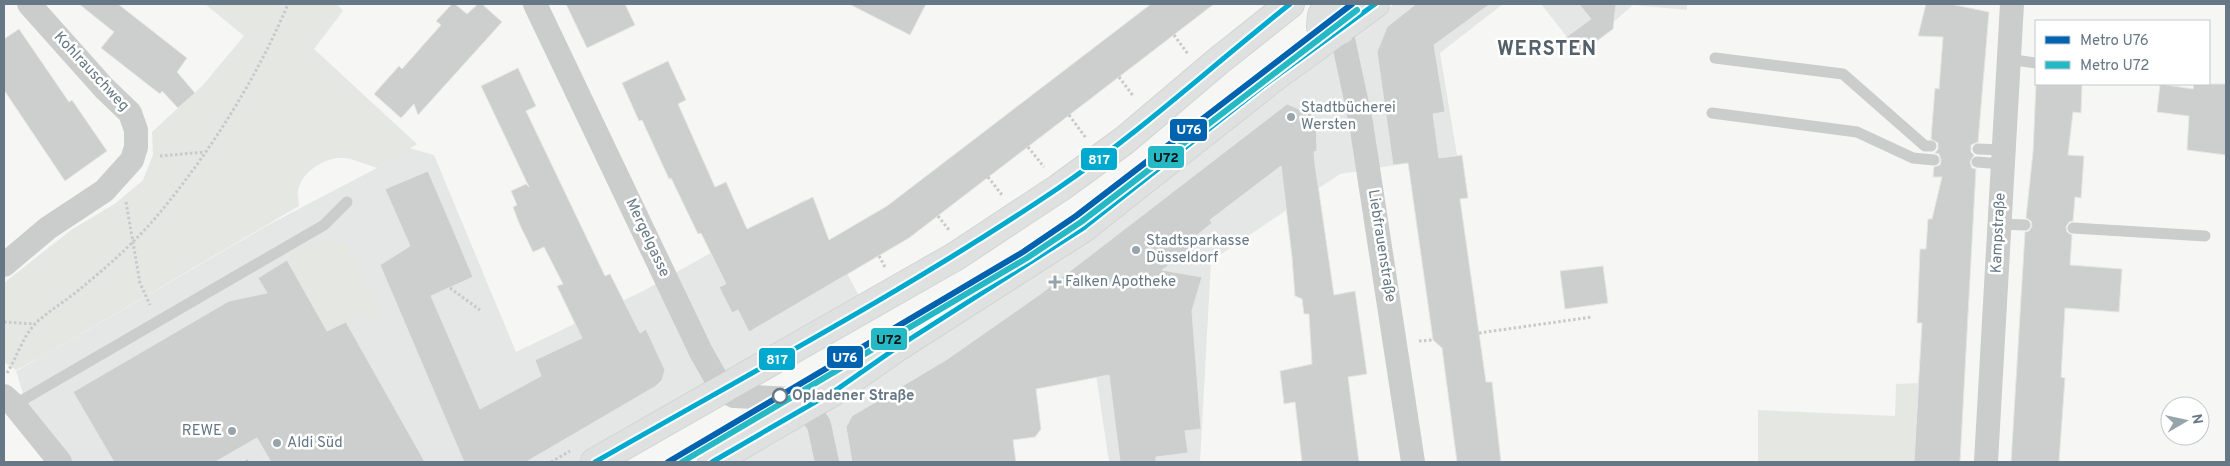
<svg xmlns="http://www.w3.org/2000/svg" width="2230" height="466" viewBox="0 0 2230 466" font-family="Overpass,sans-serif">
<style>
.built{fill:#e5e6e6}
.green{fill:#e5e8e2}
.building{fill:#cdcfcf;stroke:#e6e6e4}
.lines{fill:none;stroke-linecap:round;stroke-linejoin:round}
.secondary-casing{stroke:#d3d4d5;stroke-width:30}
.path{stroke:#c7c9ca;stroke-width:3;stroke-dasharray:2.5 2.5;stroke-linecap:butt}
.lane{stroke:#cbcccc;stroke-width:11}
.street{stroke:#cbcccc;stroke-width:24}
.secondary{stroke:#dfe0e0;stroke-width:28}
.bus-1-casing{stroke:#fff;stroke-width:9}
.bus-1{stroke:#00a9ce;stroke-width:5}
.metro-1-casing{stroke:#fff;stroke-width:10}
.metro-2-casing{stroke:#fff;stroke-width:10}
.metro-1{stroke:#0063af;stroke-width:6}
.metro-2{stroke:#25b8c5;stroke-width:6}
.poi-dot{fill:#98a4ac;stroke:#fff;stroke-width:2}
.stop-dot{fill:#fff;stroke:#667885;stroke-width:2.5}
.labels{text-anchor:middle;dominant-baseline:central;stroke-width:5;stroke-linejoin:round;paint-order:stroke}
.street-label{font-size:15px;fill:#667885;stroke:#fff}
.poi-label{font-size:15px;fill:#667885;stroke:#fff;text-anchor:start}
.stop-label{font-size:15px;font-weight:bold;fill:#667885;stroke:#fff;text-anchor:start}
.district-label{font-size:20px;font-weight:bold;letter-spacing:1px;fill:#54616a;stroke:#fff}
.line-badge{stroke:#fff;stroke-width:2}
.badge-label{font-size:14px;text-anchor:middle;font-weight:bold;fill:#fff}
.pale-badge-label{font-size:14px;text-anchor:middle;font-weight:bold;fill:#111}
</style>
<rect width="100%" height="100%" fill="#f6f6f5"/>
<path class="built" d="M1394,4H1503L1440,53L1457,155L1340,174L1211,261L1200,462H1109L1091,341L885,462H731L1082,237L1317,65Z
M1541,4H1687V10L1633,5L1579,52Z
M409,148L434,155L516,352L645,290L806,199L862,301L579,462H70L25,400L16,371L42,357L268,225L377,168Z"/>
<path class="green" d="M205,4H337L343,11L314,49L417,144L377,168C365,164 351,157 339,158C322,159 301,173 298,191C297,195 299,201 299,206L42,357L16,370L4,362V283L71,230L116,203L143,180L153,155L152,132L202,86L244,36Z
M322,239L348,243L351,249L348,251L383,321L363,315L327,331L285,257Z
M1919,383L1915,462H1758V410L1895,416L1896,384Z"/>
<path class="building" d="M79,4H118L187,58L177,72L195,93L178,108L162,91L160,94L101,48L114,32Z
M452,4H455L467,14L478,4H482L502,22L418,115L414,104L401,118L374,94L399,66L402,69L441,25L436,21Z
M566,4H625L635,25L587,48Z
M849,4H926L910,35Z
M1151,4H1214L909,238L749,332L738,310L732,313L719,287L726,284L701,233L698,234L671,178L669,179L642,120L639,121L622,83L668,61L686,100L678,104L715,187L726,182L747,229L813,197L829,240L887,206Z
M1416,4H1490L1434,45L1445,112L1433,114L1439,158L1462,155L1468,198L1460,199L1486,382H1492L1501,462H1457L1442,348L1433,340L1408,163L1393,165L1377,52L1387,27Z
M1579,4H1616L1613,29L1578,55L1565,38L1591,19Z
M1926,4H1950L1989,12L1978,142L1971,145V152L1974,155L1970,162L1972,168L1976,169L1960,462H1914L1922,323H1917L1920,249H1926L1928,219H1932L1942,177H1933L1934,167L1940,165L1941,160L1939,154L1935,153L1938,149V143L1931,139L1935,88L1939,89L1943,37L1918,36Z
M19,29L69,102L72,100L107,151L65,181L4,90V39Z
M518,68L536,106L526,111L605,276L610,274L640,333L646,329L665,370L662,380L656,386L526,462H464L380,265L410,246L385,189L428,171L452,227L473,277L431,296L480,409L541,376L535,360L582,338L557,286L563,284L544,247L533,252L519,223L513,207L517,205L511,191L526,184L529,187L481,86Z
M2036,84H2082L2081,113L2073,112L2068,155L2084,156L2081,198L2075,197L2073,221L2069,222L2066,227L2067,232L2072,235L2070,265L2122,269L2119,312L2065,308L2061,377L2065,378L2059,462H2011L2025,232L2029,231L2032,226L2031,221L2026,218L2033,152Z
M2160,84L2193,89L2194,84H2226V155L2187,150L2189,116L2157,112Z
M1287,104L1316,116L1317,151L1314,152L1315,164L1334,295L1355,291L1367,374L1348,377L1359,462H1302L1295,402L1284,404L1280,371L1312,364L1309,314H1304L1302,299L1295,296L1292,257L1281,166L1210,220L1212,223L1191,240L1196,246L1162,270L1202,277L1192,311L1201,429L1185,431L1188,453L1156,457V462H1120L1109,375L1036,389L1041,429L1035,437L1013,440L1016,462H852L846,427L852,416L946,360L1039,295Z
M287,260L327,331L346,322L425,462H271L257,438L215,462H114L73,392L229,301L267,293L258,278Z
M1603,266L1608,303L1565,309L1560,271Z"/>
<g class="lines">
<g class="secondary-casing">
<path id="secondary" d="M1331,4L1322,15L1321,27C1328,34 1333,32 1341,30
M595,462L956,256L1059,188L1125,140L1217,62L1290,4
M712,462L836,390L899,346L1082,229L1267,83L1375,4"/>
</g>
<path class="path" d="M1174,35L1188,54
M1119,77L1134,97
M1069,115L1086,138
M1028,147L1044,167
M160,156L205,152
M988,177L1002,195
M126,202L140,283L150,305
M938,216L949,230
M879,256L885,267
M450,288L480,310
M4,322L35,324
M1479,333L1592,317
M1419,341L1433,340
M7,373C17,357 22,338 35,324C48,311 66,301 80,289C107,267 135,242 157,216C209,154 257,78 288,4
M246,462L249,460L250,462
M551,462L570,451"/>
<path class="lane" d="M1715,58L1843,74L1925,146H1931
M2007,59L2036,63
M1712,113L1857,132L1913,158L1934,160
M1978,149L2004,150
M1977,162L2003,164
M1999,224L2025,225
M2073,228L2205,236
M14,405L324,225L347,202"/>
<path class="street" d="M535,4L701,352L722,389L726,392L734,396L794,399L805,403L819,425L827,462
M1341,30L1361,123L1413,462
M4,265L48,228L104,191L132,160L136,147V130L130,113L104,88L29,4
M4,396L14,405L60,462
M1986,462L2012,4"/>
<use href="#secondary" class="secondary"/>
<g class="bus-1-casing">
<path id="bus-1" d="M595,462C750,373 909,289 1057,189C1138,134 1213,65 1290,4
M712,462L836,390L899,346L1082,229L1267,83L1375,4"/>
</g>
<use href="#bus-1" class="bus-1"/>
<g class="metro-1-casing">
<path id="metro-1" d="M668,462L1023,252L1076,216L1352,4"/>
</g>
<g class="metro-2-casing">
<path id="metro-2" d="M682,462L1027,258L1081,222L1357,10"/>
</g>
<use href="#metro-1" class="metro-1"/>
<use href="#metro-2" class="metro-2"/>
</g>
<g class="poi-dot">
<circle cx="1291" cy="117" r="5"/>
<circle cx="1136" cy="250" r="5"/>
<path d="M1052.5 274.5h5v5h5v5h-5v5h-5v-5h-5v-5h5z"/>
<circle cx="232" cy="431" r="5"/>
<circle cx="277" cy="443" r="5"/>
</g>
<circle class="stop-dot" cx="780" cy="396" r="7"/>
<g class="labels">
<g class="street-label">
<text transform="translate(91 72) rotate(47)">Kohlrauschweg</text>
<text transform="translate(1999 233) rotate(-87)">Kampstraße</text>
<text transform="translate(647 238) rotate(65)">Mergelgasse</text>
<text transform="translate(1381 246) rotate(81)">Liebfrauenstraße</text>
</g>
<g class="poi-label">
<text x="1301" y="108">Stadtbücherei<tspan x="1301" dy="17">Wersten</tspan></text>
<text x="1146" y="241">Stadtsparkasse<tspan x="1146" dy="17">Düsseldorf</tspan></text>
<text x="1065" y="282">Falken Apotheke</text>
<text x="222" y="431" text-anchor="end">REWE</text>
<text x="287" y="443">Aldi Süd</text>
</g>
<g class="stop-label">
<text x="792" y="396">Opladener Straße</text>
</g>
<g class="district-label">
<text x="1547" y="50">WERSTEN</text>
</g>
</g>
<g class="line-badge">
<rect x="1169" y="118" width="39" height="24" rx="5" fill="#0063af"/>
<rect x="1147" y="145" width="38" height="24" rx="5" fill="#25b8c5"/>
<rect x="1080" y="147" width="38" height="24" rx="5" fill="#00a9ce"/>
<rect x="870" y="327" width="38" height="24" rx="5" fill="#25b8c5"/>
<rect x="826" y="345" width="38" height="24" rx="5" fill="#0063af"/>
<rect x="758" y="347" width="38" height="24" rx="5" fill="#00a9ce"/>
</g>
<g class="badge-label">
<text x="1189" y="134">U76</text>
<text x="1099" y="164">817</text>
<text x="845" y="362">U76</text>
<text x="777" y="364">817</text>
</g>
<g class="pale-badge-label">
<text x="1166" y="162">U72</text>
<text x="889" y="344">U72</text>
</g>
<rect width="2230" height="466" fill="none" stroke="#667885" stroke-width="10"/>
<rect x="2035" y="20" width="175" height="65" fill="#ffffff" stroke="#c2c9ce"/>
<rect x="2045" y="36" width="25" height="8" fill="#0063af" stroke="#c2c9ce"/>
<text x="2080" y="45" font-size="15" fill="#667885">Metro U76</text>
<rect x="2045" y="61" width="25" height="8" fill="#25b8c5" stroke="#c2c9ce"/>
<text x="2080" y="70" font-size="15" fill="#667885">Metro U72</text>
<g transform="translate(2185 421) rotate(81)"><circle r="24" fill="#ffffff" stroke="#c2c9ce"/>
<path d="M0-4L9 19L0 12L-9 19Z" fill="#98a4ac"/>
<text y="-8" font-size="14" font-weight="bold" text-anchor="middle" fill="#667885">N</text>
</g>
</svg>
